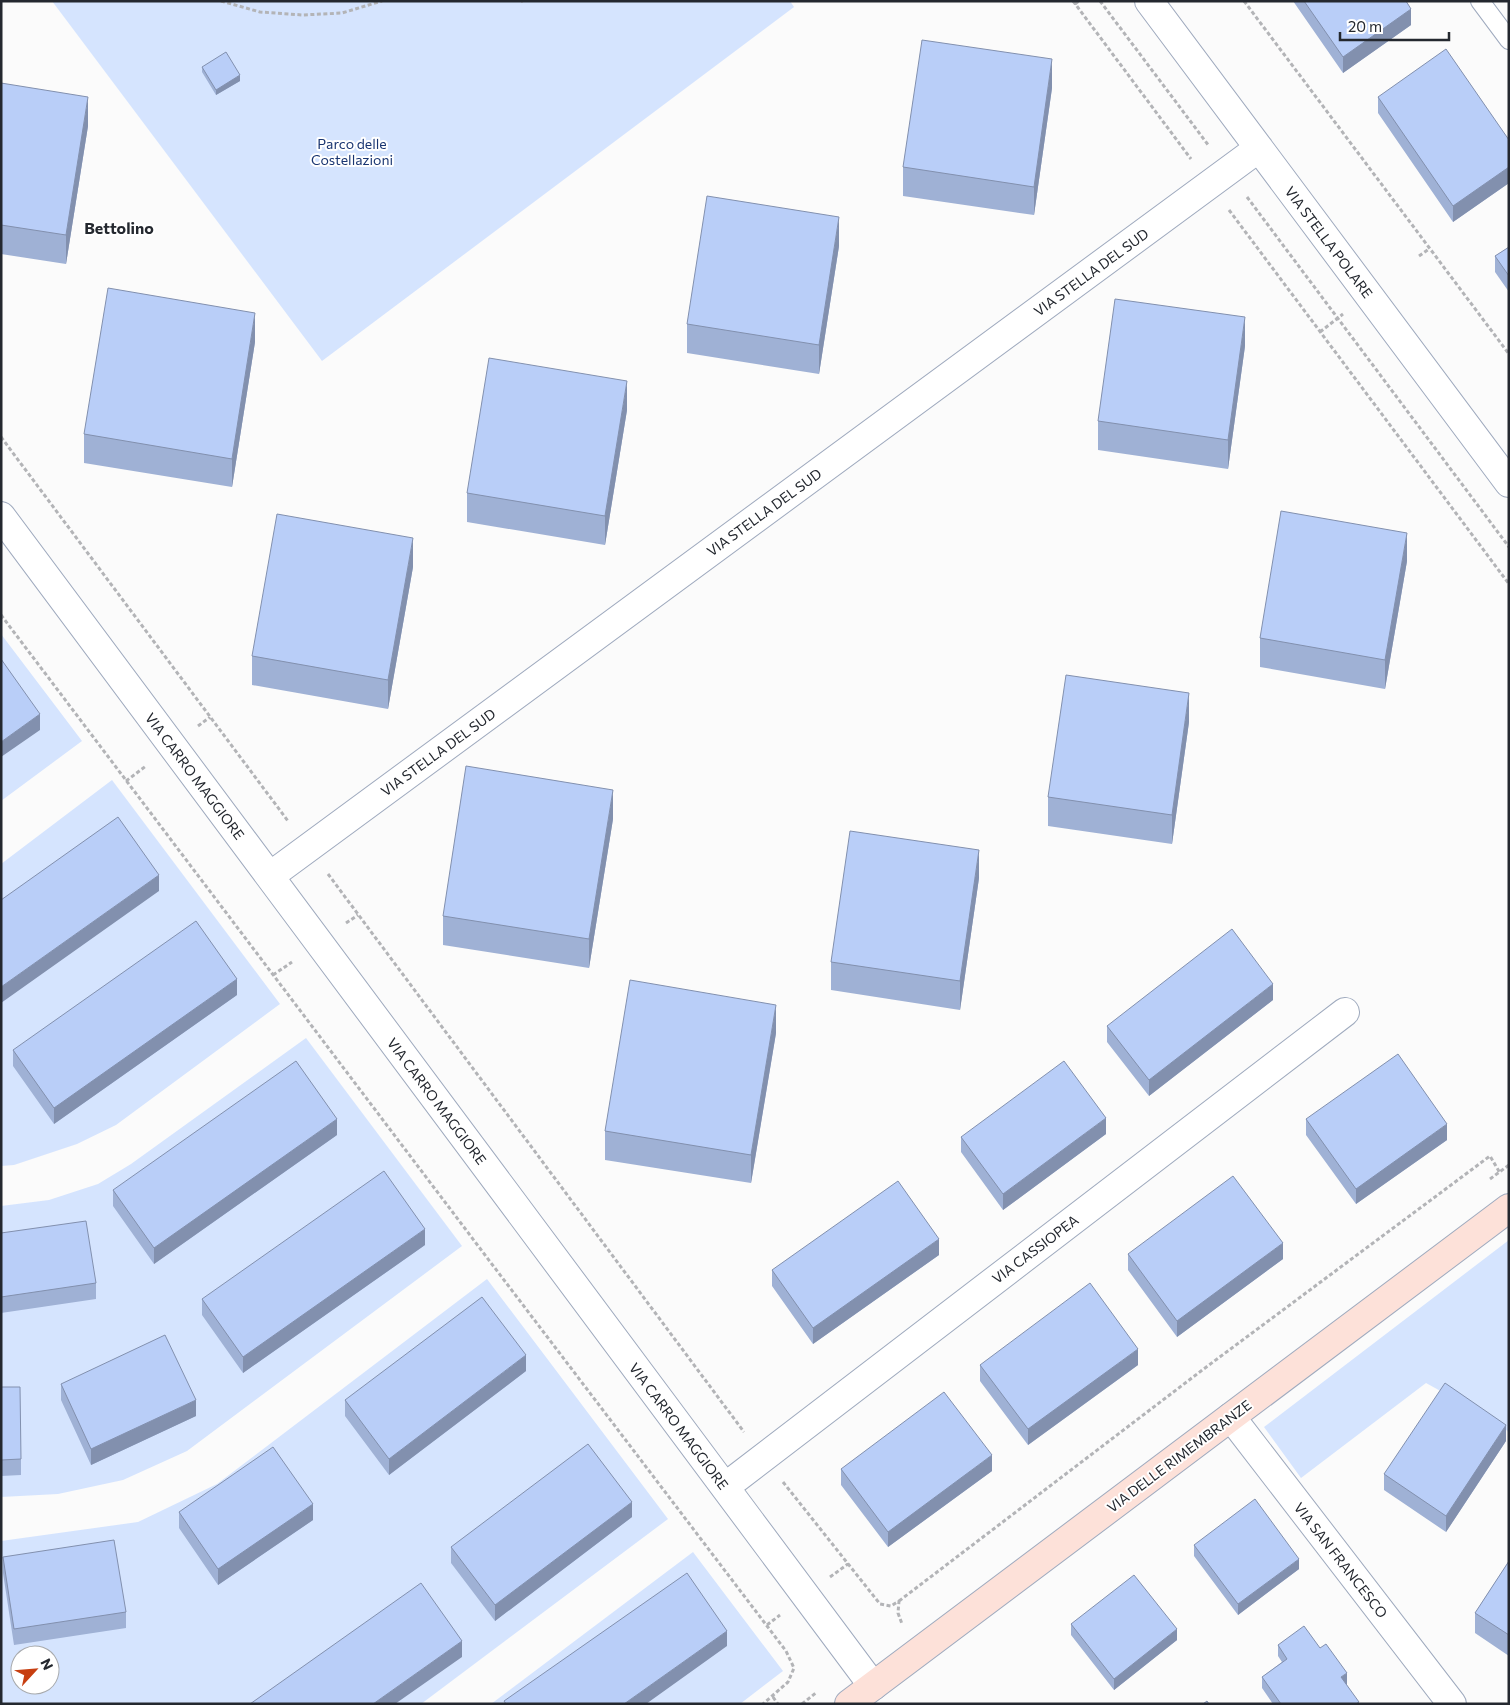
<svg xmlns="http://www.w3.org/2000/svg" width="1510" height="1705" viewBox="0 0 1510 1705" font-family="Commissioner,sans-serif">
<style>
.green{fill:#d5e4fe;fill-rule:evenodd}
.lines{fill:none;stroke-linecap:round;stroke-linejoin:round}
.lane-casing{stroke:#9faabe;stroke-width:20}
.street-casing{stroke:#9faabe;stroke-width:30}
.secondary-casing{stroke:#9faabe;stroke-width:30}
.path{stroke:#b3b4b7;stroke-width:3;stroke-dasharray:4 2.5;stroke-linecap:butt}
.lane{stroke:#fff;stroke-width:18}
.street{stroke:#fff;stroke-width:28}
.secondary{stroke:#fde1d9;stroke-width:28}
.wall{fill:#9fb1d5}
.shaded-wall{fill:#8290ae}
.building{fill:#b9cef8;stroke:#8290ae}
.labels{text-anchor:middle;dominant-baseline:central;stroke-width:4;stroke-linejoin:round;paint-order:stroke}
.park-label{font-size:14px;fill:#193571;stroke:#fff}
.street-label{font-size:14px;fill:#24282f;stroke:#fff}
.quarter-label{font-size:16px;font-weight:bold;fill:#24282f;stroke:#fff}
</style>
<rect width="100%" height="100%" fill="#fbfbfb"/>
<path class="green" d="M52,1H790L794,7L322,361Z
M1,634L82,741L1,801Z
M112,780L280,1004L116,1125L77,1144L14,1165L1,1166V864Z
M306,1038L462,1246L187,1451L123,1480L58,1494L1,1497V1206L49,1200L98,1184L131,1164Z
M1509,1240V1433L1502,1425L1426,1383L1301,1478L1264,1427Z
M487,1279L668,1519L421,1704H1V1541L138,1522L217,1484ZM20,1655H50V1685H20Z
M693,1552L783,1671L740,1704H491Z"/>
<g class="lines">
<g class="lane-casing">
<path id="lane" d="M1480,1L1509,40"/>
</g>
<g class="street-casing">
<path id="street" d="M1149,1L1509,483
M1,516L873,1686
M270,876L1259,148
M1231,1417L1452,1704
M725,1487L1345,1012"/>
</g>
<g class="secondary-casing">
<path id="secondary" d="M849,1704L1509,1208"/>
</g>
<path class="path" d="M221,1L260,12L303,15L342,13L382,1
M522,1L523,2
M1073,1L1191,159
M1100,1L1209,146
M1244,1L1509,354
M1075,4L1079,1
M1247,197L1509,547
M1229,210L1509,584
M1419,256L1429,249
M1320,332L1343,314
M1,437L288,821
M1,615L485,1255L786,1651L794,1668L788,1682L763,1704
M198,726L210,717
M126,781L146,766
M328,874L744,1432
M346,923L358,915
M273,975L292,962
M1490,1179L1509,1165
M783,1482L880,1604L891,1606L899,1601L898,1613L902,1624
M830,1577L848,1564
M899,1601L1201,1371L1490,1156L1500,1173
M767,1625L780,1615
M773,1697L778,1704
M802,1704L817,1692"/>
<use href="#lane" class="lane"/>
<use href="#street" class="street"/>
<use href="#secondary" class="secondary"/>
</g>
<path class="wall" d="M1293,1H1406L1411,25L1343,73Z
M202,67L240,81L216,95L202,72Z
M1,83L88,126L66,264L1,254Z
M1052,88L1034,215L903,196V167Z
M1378,97L1509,140V183L1453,222L1378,113Z
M839,246L819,374L687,353V324Z
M1509,247V292L1495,272V256Z
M255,342L232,487L84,463V434Z
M1245,346L1228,469L1098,450V421Z
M627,410L605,545L467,522V493Z
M1407,561L1385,689L1260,667V638Z
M413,567L388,709L252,685V656Z
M1189,722L1172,844L1048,826V797Z
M613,819L589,968L443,945V916Z
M979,878L960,1010L831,990V962Z
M237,995L54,1124L13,1066V1050Z
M1273,1000L1149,1096L1107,1042V1026Z
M776,1033L751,1183L605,1160V1131Z
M1306,1119L1447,1140L1356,1204L1306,1135Z
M1106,1134L1003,1210L961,1152V1137Z
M337,1135L154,1264L113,1206V1190Z
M1,1233L96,1283V1299L1,1313Z
M425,1245L243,1373L202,1315V1299Z
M1128,1254L1283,1259L1177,1337L1128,1270Z
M939,1255L813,1344L772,1286V1270Z
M980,1365H1138L1028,1445L980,1381Z
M526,1371L389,1475L345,1416V1400Z
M61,1384L196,1416L91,1465L61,1400Z
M1,1387L21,1459V1475L1,1476Z
M1506,1441L1446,1532L1384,1490V1474Z
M841,1469L992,1471L888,1547L841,1485Z
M179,1512L313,1520L218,1585L179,1528Z
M632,1517L495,1621L451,1563V1547Z
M1194,1545L1299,1569L1238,1615L1194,1556Z
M3,1557L126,1612V1628L14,1645L3,1573Z
M1509,1561V1656L1475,1633V1613Z
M1071,1624L1177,1640L1114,1690L1071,1635Z
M1278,1645L1347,1684H1346L1359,1704H1273L1262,1688V1677L1282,1662L1278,1656Z"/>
<path class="shaded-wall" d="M1411,9V25L1343,73V57Z
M1052,59V88L1034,215V187Z
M240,75V81L216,95V90Z
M88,97V126L66,264V235Z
M1509,167V183L1453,222V206Z
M839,217V246L819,374V345Z
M255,313V342L232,487V459Z
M1245,317V346L1228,469V440Z
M627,381V410L605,545V516Z
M1407,533V561L1385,689V660Z
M413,538V567L388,709V680Z
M1189,693V722L1172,844V815Z
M40,714V730L1,757V742Z
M613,790V819L589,968V939Z
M979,850V878L960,1010V981Z
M159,875V891L1,1003V987Z
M237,979V995L54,1124V1108Z
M1273,984V1000L1149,1096V1080Z
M776,1005V1033L751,1183V1155Z
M1106,1118V1134L1003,1210V1194Z
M337,1119V1135L154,1264V1248Z
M1447,1124V1140L1356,1204V1189Z
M425,1229V1245L243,1373V1357Z
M939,1239V1255L813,1344V1328Z
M1283,1243V1259L1177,1337V1321Z
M1138,1349V1365L1028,1445V1429Z
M526,1355V1371L389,1475V1459Z
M196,1400V1416L91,1465V1449Z
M1506,1425V1441L1446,1532V1516Z
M992,1455V1471L888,1547V1532Z
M632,1502V1517L495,1621V1605Z
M313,1504V1520L218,1585V1569Z
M1299,1559V1569L1238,1615V1604Z
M1177,1629V1640L1114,1690V1679Z
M727,1631V1646L646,1704H624Z
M462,1641V1657L395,1704H373Z
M1347,1673V1684L1341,1688V1677Z"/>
<path class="building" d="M1304,1H1406L1411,9L1343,57Z
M922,40L1052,59L1034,187L903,167Z
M1446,49L1509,140V167L1453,206L1378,97Z
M226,52L240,75L216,90L202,67Z
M1,83L88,97L66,235L1,225Z
M707,196L839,217L819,345L687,324Z
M1509,247V276L1495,256Z
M108,288L255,313L232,459L84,434Z
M1115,299L1245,317L1228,440L1098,421Z
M489,358L627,381L605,516L467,493Z
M1281,511L1407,533L1385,660L1260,638Z
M277,514L413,538L388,680L252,656Z
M1,659L40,714L1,742Z
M1066,675L1189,693L1172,815L1048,797Z
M466,766L613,790L589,939L443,916Z
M118,817L159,875L1,987V900Z
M850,831L979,850L960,981L831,962Z
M196,921L237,979L54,1108L13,1050Z
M1232,929L1273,984L1149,1080L1107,1026Z
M630,980L776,1005L751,1155L605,1131Z
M1398,1054L1447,1124L1356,1189L1306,1119Z
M296,1061L337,1119L154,1248L113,1190Z
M1064,1061L1106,1118L1003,1194L961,1137Z
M384,1171L425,1229L243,1357L202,1299Z
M1233,1176L1283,1243L1177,1321L1128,1254Z
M898,1181L939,1239L813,1328L772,1270Z
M86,1221L96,1283L1,1297V1233Z
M1090,1283L1138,1349L1028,1429L980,1365Z
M482,1297L526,1355L389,1459L345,1400Z
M165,1335L196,1400L91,1449L61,1384Z
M1445,1383L1506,1425L1446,1516L1384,1474Z
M1,1387H20L21,1459L1,1460Z
M944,1392L992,1455L888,1532L841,1469Z
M588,1444L632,1502L495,1605L451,1547Z
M273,1447L313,1504L218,1569L179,1512Z
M1255,1499L1299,1559L1238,1604L1194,1545Z
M114,1540L126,1612L14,1629L3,1557Z
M1509,1561V1635L1475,1613Z
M687,1573L727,1631L624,1704H506L504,1701Z
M1134,1575L1177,1629L1114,1679L1071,1624Z
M421,1583L462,1641L373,1704H250Z
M1304,1626L1320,1648L1326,1644L1347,1673L1341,1677L1359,1702L1356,1704H1281L1262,1677L1287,1659L1278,1645Z
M1207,1701L1209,1704H1203Z"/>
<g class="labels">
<g class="park-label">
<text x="352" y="143">Parco delle<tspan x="352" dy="16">Costellazioni</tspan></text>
</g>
<g class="street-label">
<text transform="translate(1329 242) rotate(53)">VIA STELLA POLARE</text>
<text transform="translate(1091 272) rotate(-36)">VIA STELLA DEL SUD</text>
<text transform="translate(764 512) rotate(-36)">VIA STELLA DEL SUD</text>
<text transform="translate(438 752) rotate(-36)">VIA STELLA DEL SUD</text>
<text transform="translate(195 776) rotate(53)">VIA CARRO MAGGIORE</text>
<text transform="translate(437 1101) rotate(53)">VIA CARRO MAGGIORE</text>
<text transform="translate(1035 1249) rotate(-37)">VIA CASSIOPEA</text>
<text transform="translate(679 1426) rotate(53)">VIA CARRO MAGGIORE</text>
<text transform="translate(1179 1456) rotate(-37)">VIA DELLE RIMEMBRANZE</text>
<text transform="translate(1341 1560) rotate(52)">VIA SAN FRANCESCO</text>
</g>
<g class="quarter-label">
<text x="119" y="227">Bettolino</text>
</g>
</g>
<rect width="1510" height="1705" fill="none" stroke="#24282f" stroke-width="5"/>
<g transform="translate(35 1670) rotate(64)"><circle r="24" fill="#ffffff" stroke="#a7a9ac"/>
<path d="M0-4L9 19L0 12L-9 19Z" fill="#c73f11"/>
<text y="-8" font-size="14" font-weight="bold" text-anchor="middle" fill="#24282f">N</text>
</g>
<path d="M1340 32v8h109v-8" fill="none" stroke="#24282f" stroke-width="2.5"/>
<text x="1348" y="32" font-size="15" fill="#24282f" stroke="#ffffff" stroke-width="4" paint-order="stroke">20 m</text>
</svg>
